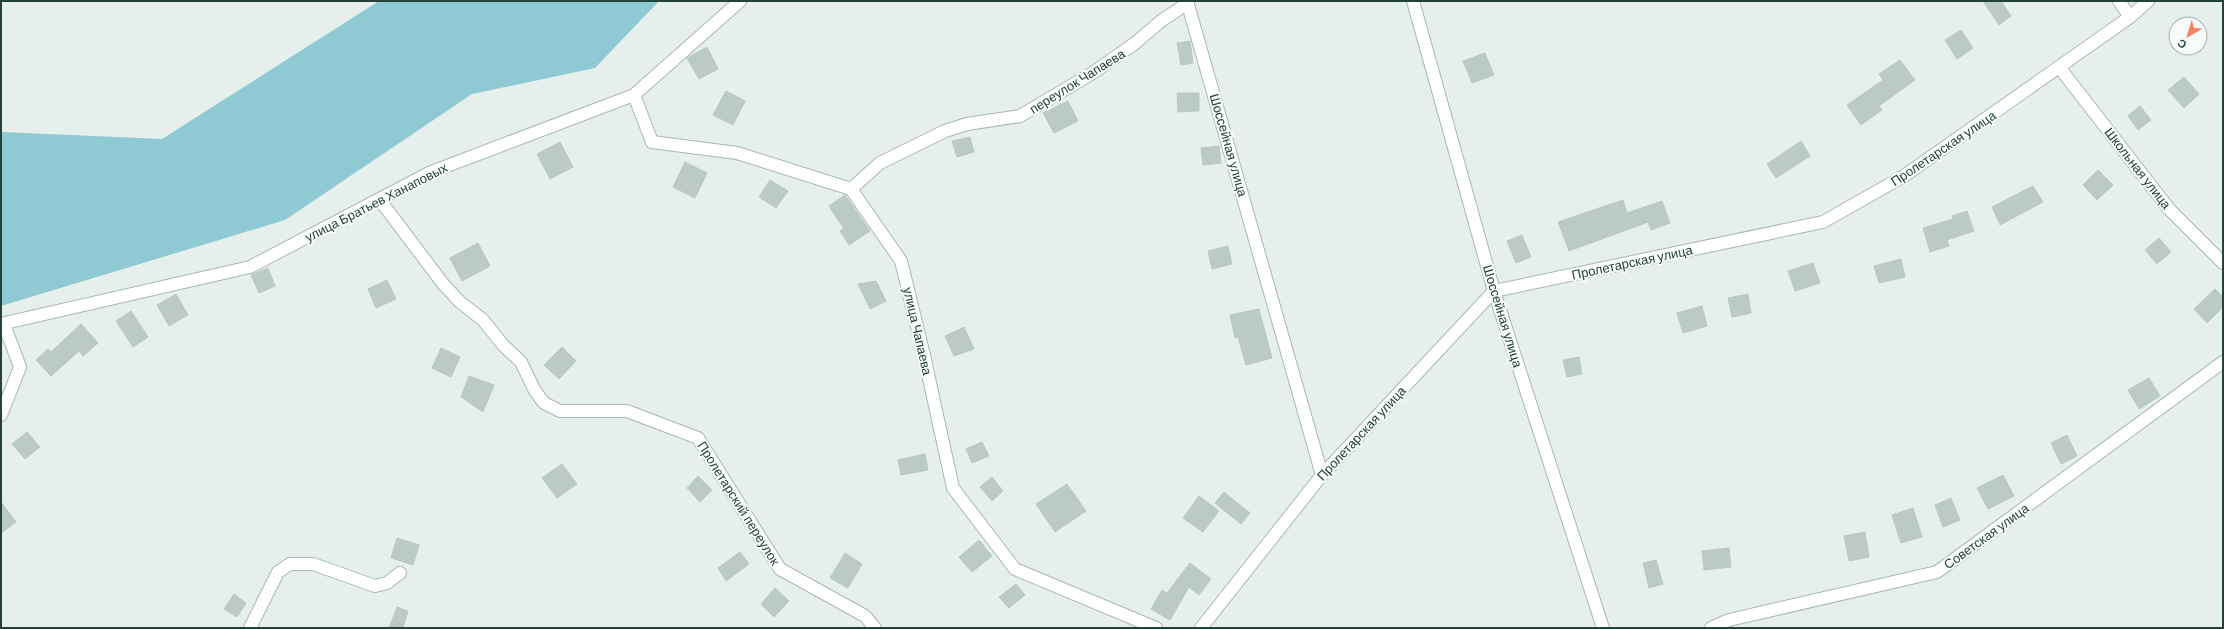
<svg xmlns="http://www.w3.org/2000/svg" width="2224" height="629" viewBox="0 0 2224 629" font-family="Barlow,sans-serif">
<style>
.water{fill:#8ec9d4}
.building{fill:#bbcac4;stroke:#b8c9c2}
.lines{fill:none;stroke-linecap:round;stroke-linejoin:round}
.minor-casing{stroke:#a8b8b2;stroke-width:14}
.minor{stroke:#fff;stroke-width:12}
.labels{text-anchor:middle;dominant-baseline:central;stroke-width:4;stroke-linejoin:round;paint-order:stroke}
.street-label{font-size:13px;fill:#24423a;stroke:#f7fbf9}
</style>
<rect width="100%" height="100%" fill="#e6efeb"/>
<path class="water" d="M379,1H659L595,68L472,94L285,220L1,306V132L162,139Z"/>
<path class="building" d="M1983,1H2001L2011,16L1999,25Z
M1961,30L1973,48L1957,59L1945,40Z
M1190,41L1193,63L1181,65L1177,43Z
M707,47L718,69L699,79L687,58Z
M1485,53L1494,75L1472,83L1463,61Z
M1900,60L1915,80L1879,106L1882,110L1861,125L1847,105L1883,80L1879,74Z
M2184,77L2199,94L2184,108L2168,90Z
M726,91L745,101L733,125L713,115Z
M1177,93H1199V111L1178,112Z
M1068,101L1078,121L1054,133L1043,113Z
M2140,106L2151,120L2138,130L2128,116Z
M970,137L974,152L957,157L952,141Z
M1801,141L1810,156L1776,178L1767,164Z
M560,142L573,167L550,179L537,154Z
M1219,146L1221,163L1203,165L1201,148Z
M685,162L707,173L695,198L673,187Z
M2098,170L2113,185L2097,200L2083,185Z
M770,180L788,191L776,208L759,197Z
M2033,186L2043,202L2000,225L1992,207Z
M845,195L870,231L849,245L840,231L844,229L829,206Z
M1623,200L1627,213L1662,201L1670,223L1651,230L1648,222L1569,251L1558,222Z
M1967,211L1974,231L1947,240L1949,246L1930,252L1923,228L1953,219L1952,216Z
M1522,235L1531,257L1516,263L1507,241Z
M2159,238L2171,252L2157,264L2145,250Z
M478,243L490,266L462,281L450,258Z
M1228,246L1232,264L1212,269L1208,251Z
M1901,259L1905,277L1879,283L1874,266Z
M1813,263L1820,283L1795,291L1788,271Z
M268,268L275,286L259,293L251,275Z
M387,280L396,299L376,308L368,289Z
M876,281L886,301L870,309L858,284Z
M2215,289L2223,297V307L2207,323L2194,309Z
M176,294L188,315L169,326L157,305Z
M1748,294L1751,313L1732,317L1728,298Z
M1702,306L1707,326L1683,333L1677,313Z
M1259,309L1272,358L1246,365L1238,337L1235,338L1230,315Z
M131,311L148,337L133,347L116,321Z
M81,324L98,343L83,356L79,351L51,376L36,360L48,349L51,352Z
M964,327L974,349L954,356L945,336Z
M562,347L576,361L559,379L544,365Z
M441,348L460,357L451,377L432,368Z
M1579,357L1582,374L1567,377L1563,360Z
M469,376L494,385L483,412L461,397Z
M2149,378L2160,396L2139,409L2128,390Z
M27,432L40,447L25,459L12,444Z
M2067,435L2077,456L2061,464L2051,443Z
M982,442L989,456L972,463L966,449Z
M925,454L928,470L901,475L898,460Z
M562,464L577,484L557,498L542,478Z
M2003,475L2014,496L1988,509L1977,488Z
M698,476L712,490L700,502L687,488Z
M992,477L1003,491L992,501L980,487Z
M1067,484L1086,511L1055,532L1036,504Z
M1224,492L1250,513L1241,524L1215,503Z
M1199,496L1219,511L1203,532L1183,518Z
M1951,498L1960,520L1943,527L1935,505Z
M1,502L16,522L1,533Z
M1913,508L1922,537L1901,543L1892,515Z
M1865,532L1869,557L1849,561L1844,536Z
M397,538L419,545L413,565L391,558Z
M979,540L992,556L972,572L959,557Z
M1729,548L1731,567L1704,570L1702,551Z
M740,552L749,564L726,581L718,568Z
M845,553L862,564L848,588L830,578Z
M1656,560L1663,584L1649,588L1643,563Z
M1190,563L1211,579L1199,595L1189,587L1170,620L1151,609L1162,590L1167,593Z
M1016,584L1025,595L1009,608L999,597Z
M775,588L789,601L774,617L761,604Z
M234,594L246,603L237,617L224,609Z
M397,607L408,611L403,628H389Z"/>
<g class="lines">
<g class="minor-casing">
<path id="minor" d="M1187,1L1322,475
M1413,1L1494,291L1603,628
M2119,1L2130,17
M2059,67L2169,209L2223,263
M634,95L652,142L737,153L851,189L901,261L923,351L953,488L1015,569L1156,628
M851,189L880,163L945,131L967,124L1020,116L1091,74L1134,44L1161,21L1188,3
M379,199L444,285L460,302L483,320L503,345L521,362L535,391L544,403L560,411H627L698,438L780,569L865,616L875,628
M1,324L250,267L431,172L634,95L740,1
M1,415L20,367L4,324
M250,628L278,572L290,564H313L375,586L387,583L400,573
M1201,628L1322,475L1494,291L1823,222L1904,176L2130,17L2148,1
M1711,628L1729,620L1937,572L2223,362"/>
</g>
<use href="#minor" class="minor"/>
</g>
<g class="labels">
<g class="street-label">
<text transform="translate(1077 81) rotate(-32)">переулок Чапаева</text>
<text transform="translate(1229 145) rotate(74)">Шоссейная улица</text>
<text transform="translate(1943 148) rotate(-34)">Пролетарская улица</text>
<text transform="translate(2138 168) rotate(52)">Школьная улица</text>
<text transform="translate(376 202) rotate(-27)">улица Братьев Ханаповых</text>
<text transform="translate(1632 262) rotate(-12)">Пролетарская улица</text>
<text transform="translate(1503 316) rotate(73)">Шоссейная улица</text>
<text transform="translate(918 331) rotate(77)">улица Чапаева</text>
<text transform="translate(1361 433) rotate(-47)">Пролетарская улица</text>
<text transform="translate(739 503) rotate(58)">Пролетарский переулок</text>
<text transform="translate(1986 536) rotate(-36)">Советская улица</text>
</g>
</g>
<rect width="2224" height="629" fill="none" stroke="#24423a" stroke-width="4"/>
<g transform="translate(2188 36) rotate(218)"><circle r="19" fill="#f7fbf9" stroke="#a3b1ad"/>
<path d="M0-3L7 15L0 10L-7 15Z" fill="#f4845f"/>
<text y="-6" font-size="11" font-weight="bold" text-anchor="middle" fill="#24423a">С</text>
</g>
</svg>
